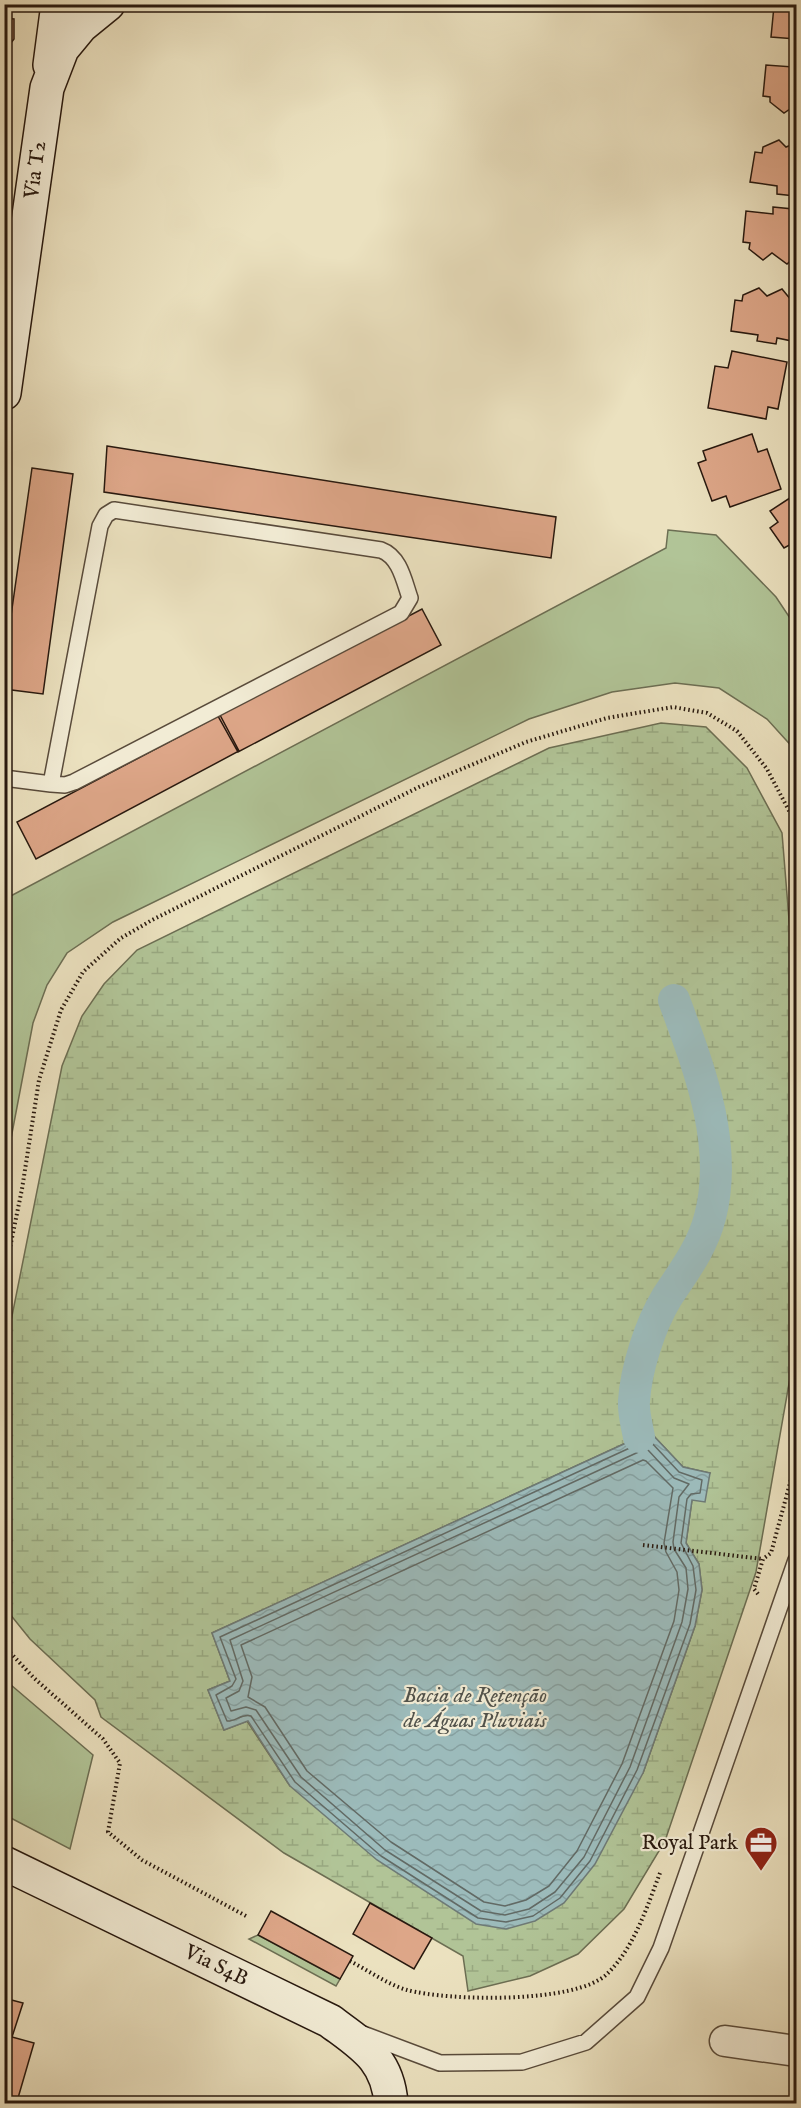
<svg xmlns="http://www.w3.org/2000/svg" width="801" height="2108" viewBox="0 0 801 2108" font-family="'IM FELL English',serif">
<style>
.green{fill:#b1c497;stroke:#6c6e53;stroke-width:1.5}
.wetland{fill:url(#wetland-marsh);stroke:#6c6e53;stroke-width:1.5;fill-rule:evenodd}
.water{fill:url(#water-waves);stroke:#6e7a76;stroke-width:1.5}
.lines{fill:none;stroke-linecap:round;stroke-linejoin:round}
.shore{stroke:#626a65;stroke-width:1.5}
.canal{stroke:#9cbbbb;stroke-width:32}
.building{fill:#dda688;stroke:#28190f;stroke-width:1.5}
.lane-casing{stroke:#594b3b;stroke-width:18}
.street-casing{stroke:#594b3b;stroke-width:33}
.secondary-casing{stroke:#28190f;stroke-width:36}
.path{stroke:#28190f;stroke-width:4;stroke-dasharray:1.5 3;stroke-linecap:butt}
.lane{stroke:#f2ecd5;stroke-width:15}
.street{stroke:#f2ecd5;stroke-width:30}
.secondary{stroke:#f2ecd5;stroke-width:33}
.labels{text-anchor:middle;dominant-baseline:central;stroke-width:4.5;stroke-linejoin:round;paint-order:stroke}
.street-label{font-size:21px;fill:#28190f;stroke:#f2ecd5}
.poi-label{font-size:21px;fill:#28190f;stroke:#f2ecd5;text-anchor:end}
.water-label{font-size:22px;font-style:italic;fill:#51524b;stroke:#f2ecd5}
</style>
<defs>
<pattern id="wetland-marsh" width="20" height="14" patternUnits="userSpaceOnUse" patternTransform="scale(1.5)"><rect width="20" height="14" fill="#b1c497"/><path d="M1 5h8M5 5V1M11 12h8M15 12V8" fill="none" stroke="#98a881"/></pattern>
<pattern id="water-waves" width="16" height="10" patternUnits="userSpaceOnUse" patternTransform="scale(1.5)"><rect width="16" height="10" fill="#9cbbbb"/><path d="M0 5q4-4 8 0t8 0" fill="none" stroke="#86a0a0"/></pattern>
</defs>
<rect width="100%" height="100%" fill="#ebe1bf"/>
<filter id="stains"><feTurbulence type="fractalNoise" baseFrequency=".00333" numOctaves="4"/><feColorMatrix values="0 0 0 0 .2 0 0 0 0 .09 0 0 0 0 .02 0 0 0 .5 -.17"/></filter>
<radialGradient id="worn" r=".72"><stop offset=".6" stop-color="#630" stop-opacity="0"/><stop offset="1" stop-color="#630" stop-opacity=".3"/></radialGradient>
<path class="green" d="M668,530L716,535L776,597L796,627V751L767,719L719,688L675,683L612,692L529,719L113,922L67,953L47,985L33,1023L5,1170V899L666,548Z
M4,1679L93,1755L70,1849L5,1815Z
M258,1935L340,1979L336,1986L249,1939Z"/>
<path class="wetland" d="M661,723L706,727L747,768L782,833L796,1006V1223L790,1378L756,1572L665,1841L624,1909L578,1954L530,1976L468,1991L463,1956L284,1853L101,1717L95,1700L30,1639L5,1608V1351L62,1066L82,1016L104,984L137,950L549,748ZM650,1432L683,1467L710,1473L692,1500L686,1543L699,1564L702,1590L695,1626L643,1773L290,1786L247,1721L224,1730L208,1690L230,1681L212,1633Z"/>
<path class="water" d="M650,1432L683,1467L710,1473L705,1502L692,1500L686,1543L699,1564L702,1590L695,1626L643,1773L595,1864L564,1903L535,1921L506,1929L476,1924L377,1860L290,1786L248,1721L224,1730L208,1690L230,1681L212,1633Z"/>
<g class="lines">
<path class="shore" d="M647,1440L650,1441L679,1472L702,1480L700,1493L691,1494L687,1499L681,1543L693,1566L696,1590L690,1624L637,1770L590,1861L560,1898L533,1916L506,1922L478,1918L381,1856L295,1782L251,1716C242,1713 235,1722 227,1721L216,1695L232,1686L236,1679L220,1637Z
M645,1449L648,1450L674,1478L689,1484L679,1497L673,1542L674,1549L686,1568L688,1589L682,1622L630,1767L584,1857L555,1892L529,1909L505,1915L481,1911L385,1850L301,1777L256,1710L246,1707L231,1711L226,1698L239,1691L243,1681L230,1640Z
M643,1460L646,1461L673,1488L664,1543L666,1552L677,1572L679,1590L674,1621L622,1764L577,1851L549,1886L526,1900L505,1906L484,1902L391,1842L307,1771L265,1707L248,1697L252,1677L241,1645Z"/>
<path class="canal" d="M639,1437C637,1426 633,1412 634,1401C636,1369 650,1325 667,1297C684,1271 702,1248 710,1217C729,1144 699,1068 674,1000"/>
</g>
<path class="building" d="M781,4H796V39L771,37L774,6L781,7Z
M4,7H6L5,18L14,19V39L4,52Z
M793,60L796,61V110L793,107L784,113L770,102V97L763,96L766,65L793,67Z
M779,140L786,147L796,143L795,196L777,194V186L750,182L755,152L762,153L763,147Z
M773,207L793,209L792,214H796V256L787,264L772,253L763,260L749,249L750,243L743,242L746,211L773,214Z
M759,288L767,296L782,289L796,306V333L793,332L792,341L777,338L776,344L757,341L758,335L731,331L735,300L742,301L743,295Z
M732,351L787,362L778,409L768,407L766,419L708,408L715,366L728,368Z
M752,434L758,452L767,449L781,489L730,507L726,496L712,501L698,463L706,460L703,451Z
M107,446L556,517L551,558L104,492Z
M32,468L73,474L43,694L4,689V665Z
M796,494V544L793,543L784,548L770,528L778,522L770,511Z
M422,609L441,645L238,752L218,716Z
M220,715L239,751L36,859L17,822Z
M370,1903L432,1938L414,1969L353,1934Z
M271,1911L353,1956L340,1979L258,1935Z
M4,1998L23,2003L12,2037L34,2043L18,2098L4,2094Z"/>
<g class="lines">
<g class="lane-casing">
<path id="lane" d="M4,778L51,784L100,526L106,515L114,510L381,550C400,557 404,581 410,598L401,613L74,782L65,785L51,784
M363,2034L440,2063L522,2062L586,2042L637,1997L661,1948L796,1560"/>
</g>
<g class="street-casing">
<path id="street" d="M725,2041L796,2051"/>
</g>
<g class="secondary-casing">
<path id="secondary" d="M50,65L58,4
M4,393L47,88L62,49L81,26L108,4
M4,1863L330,2021C362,2045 388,2059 391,2104"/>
</g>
<path class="path" d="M4,1277L22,1189L39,1080L61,1010L83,972L121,938L152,920L419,787L526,742L607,718L673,707L707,713L737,731L767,769L796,824
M643,1545L763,1559
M758,1594L754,1589L763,1559L771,1553L796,1461
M4,1646L34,1678L103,1739L120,1763L108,1832L142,1860L248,1917
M350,1961C367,1970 389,1985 407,1990C448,2001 576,2004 607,1974C634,1948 647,1907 660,1873"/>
<use href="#lane" class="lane"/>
<use href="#street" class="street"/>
<use href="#secondary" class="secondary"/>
</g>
<defs>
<g id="office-pin" transform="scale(1.725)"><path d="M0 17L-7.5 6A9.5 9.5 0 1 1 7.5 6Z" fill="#8f2418" stroke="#f2ecd5"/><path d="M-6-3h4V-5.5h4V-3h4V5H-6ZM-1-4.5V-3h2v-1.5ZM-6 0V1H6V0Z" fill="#fff"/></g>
</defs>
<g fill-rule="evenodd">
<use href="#office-pin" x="761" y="1843"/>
</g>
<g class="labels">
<g class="street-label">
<text transform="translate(36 170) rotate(-82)">Via T2</text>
<text transform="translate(216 1966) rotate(26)">Via S4B</text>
</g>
<g class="poi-label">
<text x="738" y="1843">Royal Park</text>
</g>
<g class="water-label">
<text x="475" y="1696">Bacia de Retenção<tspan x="475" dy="25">de Águas Pluviais</tspan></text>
</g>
</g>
<rect width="801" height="2108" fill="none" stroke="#ebe1bf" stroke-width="24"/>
<rect x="6" y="6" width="789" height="2096" fill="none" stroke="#28190f" stroke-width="3"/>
<rect x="12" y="12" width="777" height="2084" fill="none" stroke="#28190f" stroke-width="1.5"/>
<rect width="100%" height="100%" filter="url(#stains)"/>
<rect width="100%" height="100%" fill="url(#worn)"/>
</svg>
